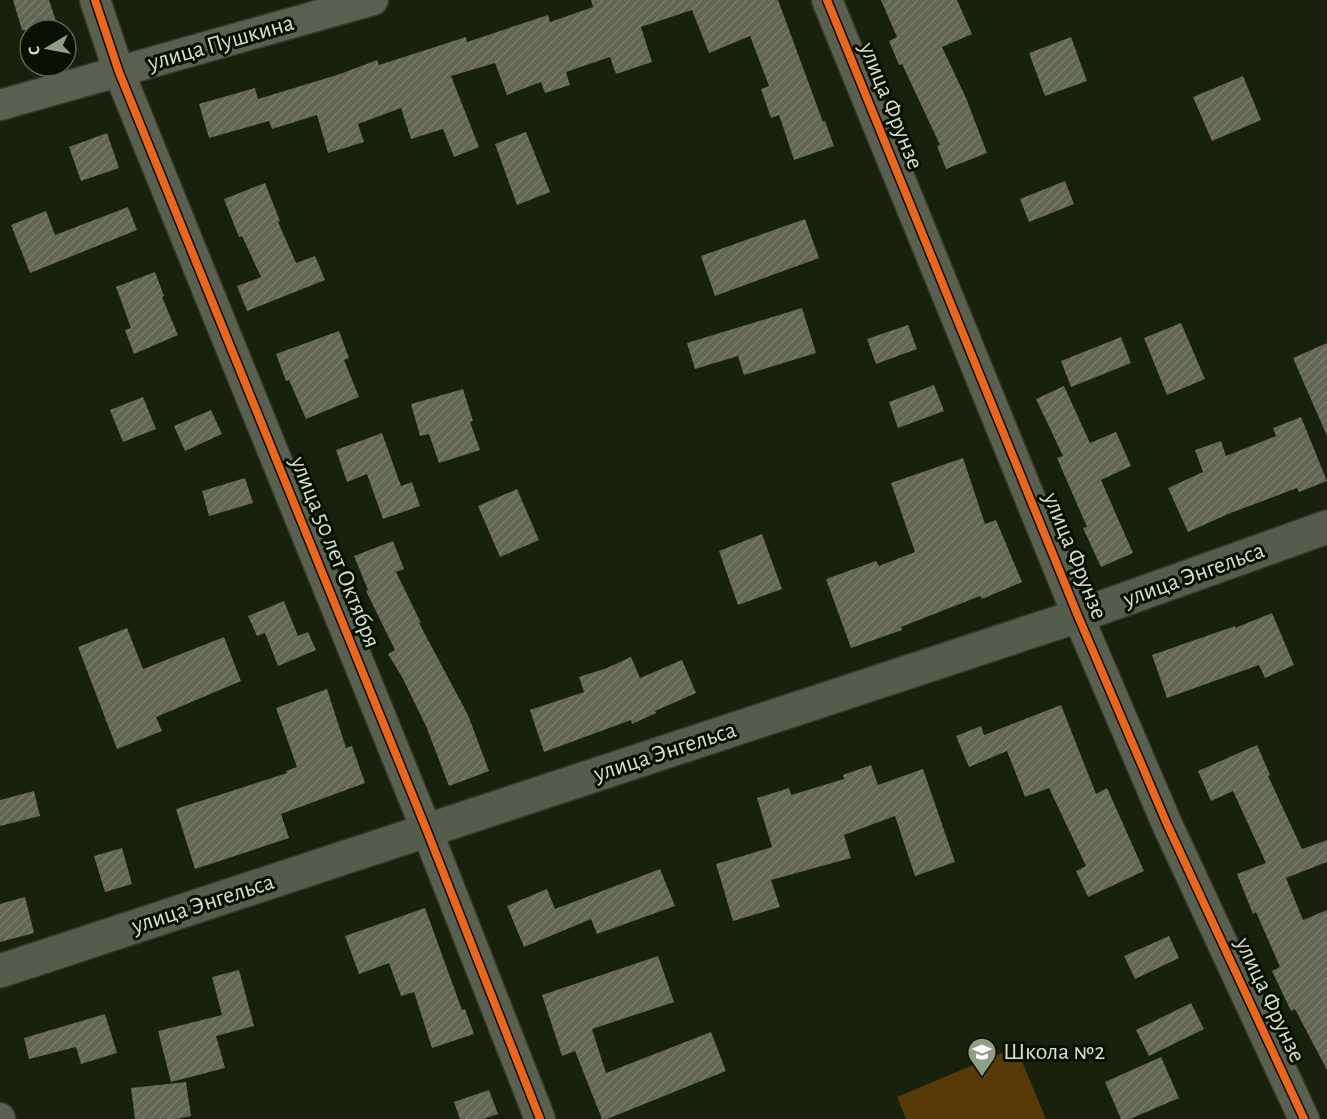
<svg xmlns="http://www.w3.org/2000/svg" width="1327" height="1119" viewBox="0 0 1327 1119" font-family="'Alegreya Sans',sans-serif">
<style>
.green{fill:#583908}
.building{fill:url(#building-hatch)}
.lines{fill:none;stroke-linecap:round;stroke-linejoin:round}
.minor-casing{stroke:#323a2b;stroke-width:33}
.major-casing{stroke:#323a2b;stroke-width:36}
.minor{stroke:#596050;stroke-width:30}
.major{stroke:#545d4c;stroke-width:33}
.cycleway-casing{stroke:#091102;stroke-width:11}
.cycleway{stroke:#eb651d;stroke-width:8}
.labels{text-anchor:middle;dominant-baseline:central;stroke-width:6;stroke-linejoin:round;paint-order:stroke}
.street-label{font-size:24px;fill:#d4e0c9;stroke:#091102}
.poi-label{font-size:24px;fill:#d4e0c9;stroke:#091102;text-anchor:start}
</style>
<defs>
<pattern id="building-hatch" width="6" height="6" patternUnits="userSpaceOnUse" patternTransform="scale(1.5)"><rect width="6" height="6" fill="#616552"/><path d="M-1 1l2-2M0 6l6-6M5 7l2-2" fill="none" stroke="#777b6a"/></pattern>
</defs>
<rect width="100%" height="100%" fill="#18210b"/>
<path class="green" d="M1016,1047L1046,1119H906L897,1097Z"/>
<path class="building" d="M13,0H49L59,30H22Z
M591,0H778L823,122L825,121L834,146L794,160L779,115L771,118L761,89L769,86L750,36L709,53L692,10L641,27L652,62L616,74L610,57L566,72L570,85L545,93L541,82L507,95L495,63L451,76L479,147L454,157L443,129L411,139L401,108L358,124L364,142L328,153L317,115L272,129L269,121L209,138L199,104L255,88L258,99L340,74L377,60L379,65L466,37L467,42L548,15L550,22L593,7Z
M881,0H957L972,34L942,47L966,98L987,153L946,169L937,146L940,145L902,64L899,65L889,41L897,37Z
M1071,37L1087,81L1045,96L1029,53Z
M1243,76L1261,120L1212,141L1193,97Z
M526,132L550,192L517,205L495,144Z
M107,133L119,168L81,181L69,147Z
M1065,181L1074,204L1029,222L1020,199Z
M265,183L280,221L278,222L296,263L315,256L325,280L247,311L237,286L261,277L242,236L239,237L224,199Z
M128,207L137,230L30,273L11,225L46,211L55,235Z
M805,219L819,258L715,296L701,256Z
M155,272L164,296L162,297L178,335L134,354L125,330L131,328L116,287Z
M802,308L816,353L744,375L738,356L695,369L687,343Z
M1181,323L1205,379L1167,395L1144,338Z
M908,325L917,349L876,364L867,339Z
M339,331L349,358L344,360L359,397L306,419L289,380L286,381L276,354Z
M1121,337L1131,363L1071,387L1061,361Z
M1327,343V436L1293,358Z
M934,385L944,411L898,428L889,402Z
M1064,386L1090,443L1116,432L1131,466L1101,480L1133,553L1101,567L1083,528L1087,527L1057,458L1063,456L1036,399Z
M463,389L473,421L470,422L480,450L439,463L429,434L420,436L411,404Z
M143,397L156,429L123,442L110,410Z
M211,410L222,434L185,451L174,426Z
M1301,417L1327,481L1299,492L1297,488L1228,514L1188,532L1168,488L1203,472L1195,450L1221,441L1226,456L1276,436L1273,428Z
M382,433L401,486L412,482L420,506L383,519L367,474L347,482L336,450Z
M963,458L985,524L996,520L1022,582L982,599L980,596L901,627L902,630L851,648L826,579L876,561L879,566L915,552L891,483Z
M245,478L253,503L209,516L202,491Z
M517,489L539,540L500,557L478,506Z
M762,534L782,589L738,605L719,551Z
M393,541L404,569L396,572L421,623H419L468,715L489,771L449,786L426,726L402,677L388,654L395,650L366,591L368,590L354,556Z
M284,601L298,636L308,632L316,650L278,666L265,633L257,636L248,616Z
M1272,613L1294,665L1265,678L1259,665L1167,698L1152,655L1235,626V628Z
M127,628L143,669L224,637L241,681L156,717L162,731L117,749L78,647Z
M631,657L640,678L682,660L696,693L655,711L656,713L632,724L631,720L544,752L530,710L584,692L579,677L607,668Z
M327,689L346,748L352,746L365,783L281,814L289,838L195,869L176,809L287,773L286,771L297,767L276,708Z
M1061,705L1096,794L1107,788L1144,871L1088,897L1076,871L1086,866L1049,788L1025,797L1007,751L969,767L956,736L981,726L984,735Z
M1257,745L1270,775L1268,776L1302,849L1327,840V862L1286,878L1303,920L1327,910V1070L1295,1009L1291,1011L1272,971L1280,967L1256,912L1253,914L1237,874L1266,863L1233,791L1211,801L1198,771Z
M871,765L878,785L923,769L955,862L915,876L895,816L844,835L851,858L771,880L780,907L733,921L716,864L772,847L757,798L789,788L791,795L844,779L843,775Z
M34,791L40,816L0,826V800Z
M122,848L132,884L105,892L94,856Z
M660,869L675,906L597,934L591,919L524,947L507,906L547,889L555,909Z
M25,897L34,933L0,942V904Z
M425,908L462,1010L465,1009L474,1034L432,1048L414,992L401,996L389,963L359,974L345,936Z
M1169,936L1179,958L1135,979L1124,956Z
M658,956L674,1002L592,1029L606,1073L711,1032L726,1071L607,1119H602L575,1051L562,1056L542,995Z
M239,970L254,1026L216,1036L225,1068L171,1082L158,1031L222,1015L212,977Z
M1191,1003L1204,1029L1149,1056L1136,1030Z
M105,1014L117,1053L81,1064L76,1047L29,1059L24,1038Z
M1161,1057L1179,1098L1130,1119H1121L1105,1082Z
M186,1082L191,1116L176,1119H135L131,1088Z
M489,1090L498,1114L483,1119H460L454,1102Z"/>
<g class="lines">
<g class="minor-casing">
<path id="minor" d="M95,0L119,72L427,831L540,1119
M827,0L1078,616L1167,824L1304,1119
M0,105L373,0
M0,1118V1119"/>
</g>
<g class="major-casing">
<path id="major" d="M0,971L1078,616L1327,527"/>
</g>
<use href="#minor" class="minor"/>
<use href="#major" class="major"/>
<g class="cycleway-casing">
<path id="cycleway" d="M95,0L119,72L427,831L540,1119
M827,0L1078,616L1167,824L1304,1119"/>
</g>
<use href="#cycleway" class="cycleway"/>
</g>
<defs>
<g id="school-pin" transform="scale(1.5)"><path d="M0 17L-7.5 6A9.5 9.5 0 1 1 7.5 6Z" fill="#929d86" stroke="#091102"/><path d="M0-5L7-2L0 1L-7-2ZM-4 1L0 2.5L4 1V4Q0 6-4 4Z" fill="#fff"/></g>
</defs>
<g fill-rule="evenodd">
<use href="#school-pin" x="982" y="1052"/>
</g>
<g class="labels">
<g class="street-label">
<text transform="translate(221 43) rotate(-16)">улица Пушкина</text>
<text transform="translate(891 106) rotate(68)">улица Фрунзе</text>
<text transform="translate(335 552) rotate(68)">улица 50 лет Октября</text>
<text transform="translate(1075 556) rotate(68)">улица Фрунзе</text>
<text transform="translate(1194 575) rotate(-20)">улица Энгельса</text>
<text transform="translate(665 752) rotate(-18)">улица Энгельса</text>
<text transform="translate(203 904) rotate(-18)">улица Энгельса</text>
<text transform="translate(1270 1000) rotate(65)">улица Фрунзе</text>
</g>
<g class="poi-label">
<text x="1003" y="1052">Школа №2</text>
</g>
</g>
<g transform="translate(48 48) rotate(260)"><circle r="28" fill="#091102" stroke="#5a6452" stroke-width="1.5"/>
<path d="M0-4.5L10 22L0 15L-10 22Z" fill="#929d86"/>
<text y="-9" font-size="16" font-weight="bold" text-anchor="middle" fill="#d4e0c9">С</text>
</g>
</svg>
